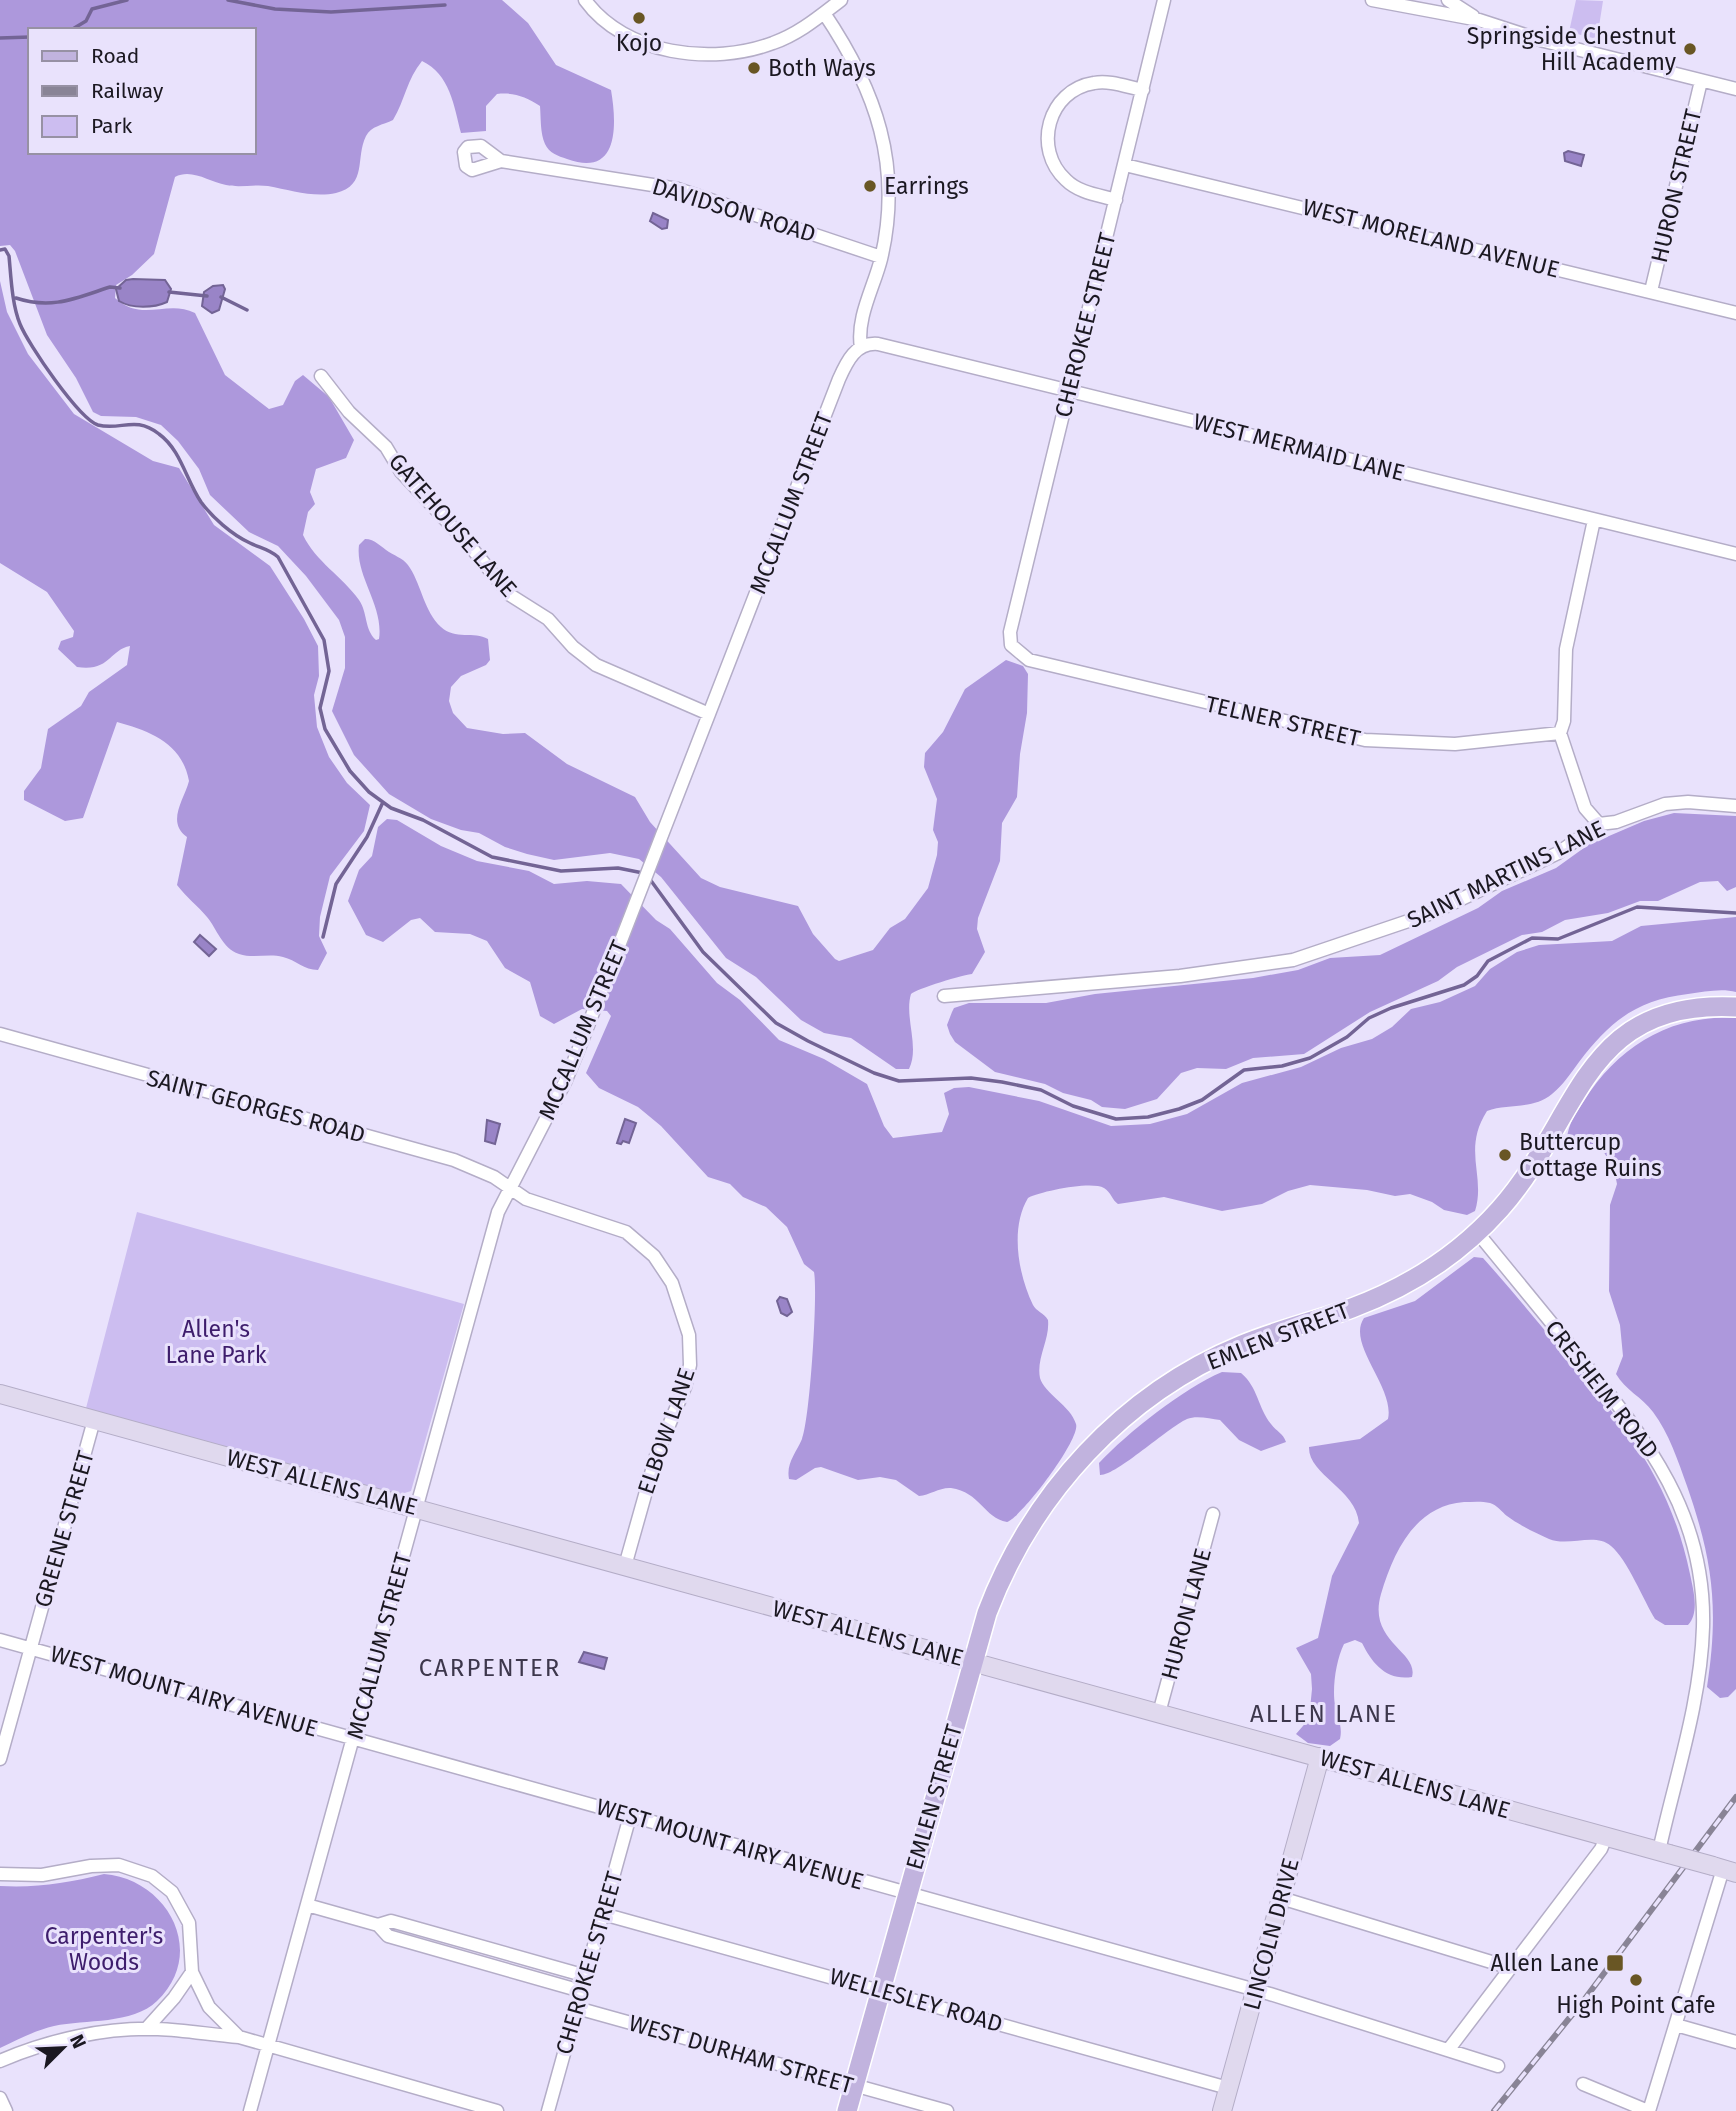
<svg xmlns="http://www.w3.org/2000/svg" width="1736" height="2111" viewBox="0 0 1736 2111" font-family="'Fira Sans',sans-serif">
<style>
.green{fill:#ccbdf0}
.forest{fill:#ad98dc;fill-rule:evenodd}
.water{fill:#9984c7;stroke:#736495;stroke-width:2}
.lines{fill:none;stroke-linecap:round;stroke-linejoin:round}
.stream{stroke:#736495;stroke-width:3.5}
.street-casing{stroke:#b4adc7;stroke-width:15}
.secondary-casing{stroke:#b4adc7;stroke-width:20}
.primary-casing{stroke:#fff;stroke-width:22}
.street{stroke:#fff;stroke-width:12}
.secondary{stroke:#e0d9ee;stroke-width:18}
.primary{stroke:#c1b3de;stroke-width:19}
.rail-casing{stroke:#898496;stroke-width:6}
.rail{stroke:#e9e2fc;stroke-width:3.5;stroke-dasharray:10;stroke-linecap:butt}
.secondary-bridge-casing{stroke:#b4adc7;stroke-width:20;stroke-linecap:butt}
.secondary-bridge{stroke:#e0d9ee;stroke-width:18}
.poi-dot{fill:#695624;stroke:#e9e2fc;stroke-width:2.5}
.labels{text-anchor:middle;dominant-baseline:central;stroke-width:6;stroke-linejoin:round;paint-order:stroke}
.poi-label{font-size:23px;fill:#1b1821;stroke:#e9e2fc;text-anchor:start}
.street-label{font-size:23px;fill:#1b1821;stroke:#e9e2fc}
.park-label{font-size:23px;fill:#3e1d6c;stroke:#e9e2fc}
.neighbourhood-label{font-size:24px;letter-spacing:2px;fill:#3d374c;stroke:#e9e2fc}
</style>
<rect width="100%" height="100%" fill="#e9e2fc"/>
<path class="green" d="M1576,0L1603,1L1597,39L1569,32Z
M137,1212L464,1304L411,1491L398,1495L85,1412Z"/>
<path class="forest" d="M0,0H502L528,23L556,65L611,90C617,125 619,178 567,159C558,156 549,153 545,144C540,133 541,119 540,106C526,97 514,92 497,94L486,106V131L461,133C454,106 450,74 422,61C407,79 405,100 393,120C383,125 371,126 366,136C355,158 368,185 336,193C314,198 290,190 268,186C254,184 240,188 226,185C209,182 192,168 175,177L154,254L132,275L116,285L115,298C142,323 167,299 195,313L225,375L269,409L283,405L295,381L303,375L329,397L354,440L346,458L316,469L310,492L315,504L308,512L303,535C316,562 342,576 359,600C368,613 364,629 376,640L379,639C384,606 355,576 359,545L365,539C375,539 381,547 389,552C397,557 405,559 410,568C422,587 424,611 441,627C455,640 474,631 488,639L490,660L486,665L461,676L451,687L449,701L453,713L467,728L503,734L525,733L567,764L635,797L650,822L701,878L720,887L798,906L813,934L835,959L839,961L873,950L890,928L905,919L928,888L937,855L938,842L933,830L937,799L924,767L925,753L943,732L965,689L1006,660L1023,666L1028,674L1027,713L1020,754L1017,797L1002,823L1000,861L978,918L977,929L985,952L972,974C965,974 916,989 911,994C904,1017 920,1047 909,1069H896L851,1038L824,1033L801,1020L756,977L726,958L661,877L639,859L610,853L554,860L527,854L505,847L479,833L461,830L431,819L389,794L354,755L332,711L345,668V637L339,620L306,576L278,546L249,532L210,495L199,469L178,441L161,425L136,417L101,416L93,412L76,378L47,335L15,251L10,245L0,246ZM30,30H254V152H30Z
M0,281L7,312L28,354L74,414L153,461L179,468L214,525L270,566L304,619L318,646L319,676L314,695L317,727L329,757L347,783L370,805L364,831L330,876L320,917L319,936L327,953L318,970C304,970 296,960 283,957C268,953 254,959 239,954C222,948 217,929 207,917C198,906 186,897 177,885L187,837C166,822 184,800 189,781C182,743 150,731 117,722L83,818L65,821L24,800V791L41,768L48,729L81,706L89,692L127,665L130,646C109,650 110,672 77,667L58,649L61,641L73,637L74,631L47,592L0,563Z
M1674,813L1736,816V887L1727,891L1718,881L1700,882L1658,901H1640L1608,913L1565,920L1542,932L1522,935L1457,967L1438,981L1370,1012L1304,1054L1253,1058L1226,1069L1197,1068L1181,1073L1157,1099L1125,1109L1102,1107L1091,1100L1063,1093L1045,1084L995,1072L955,1042L950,1034L947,1025L952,1012L954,1008L969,1003H1046L1095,994L1253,978L1298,970L1330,958L1380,955L1478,908L1502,891L1556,868L1588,845L1644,821Z
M387,819L397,820L441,846L477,861L529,871L554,884L587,881L621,884L656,920L670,929L717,983L740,1000L779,1040L824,1059L867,1084L884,1126L893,1138L942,1132L949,1114L944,1093L954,1088L969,1087L1039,1101L1111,1126L1150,1124L1187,1114L1242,1083L1301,1067L1341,1048L1372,1039L1392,1027L1411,1009L1440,1002L1475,986L1490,969L1517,952L1539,945L1612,941L1641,926L1736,917V992C1721,988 1704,992 1688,994C1637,1000 1610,1021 1579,1062C1570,1074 1564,1084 1552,1094C1533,1110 1508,1103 1487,1111C1462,1150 1486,1176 1475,1211L1467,1215L1444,1210L1432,1202L1410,1194L1395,1196L1367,1190L1310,1185L1288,1191L1262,1204L1222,1211L1164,1197L1118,1204C1112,1200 1111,1192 1104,1188C1091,1181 1042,1191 1028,1198C1010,1228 1018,1274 1033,1305C1036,1311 1044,1313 1048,1320C1050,1340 1036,1358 1040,1378C1044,1393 1071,1406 1076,1424C1081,1439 1021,1518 1007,1522C984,1518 980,1492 951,1488C940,1487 930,1495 919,1496L896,1480L880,1477L858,1480L821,1467L815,1468L796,1480L789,1479C786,1463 796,1453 802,1439C810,1420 818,1292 814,1272L804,1264L787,1227L766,1207L743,1197L730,1184L708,1177L661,1126L638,1107L599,1088L586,1073L611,1016L607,1011L582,1009L554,1024L540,1016L530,982L505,968L487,941L470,934L435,932L420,918L411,920L383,942L366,935L348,901L359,870L372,856L378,827Z
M1736,1018V1689L1728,1697L1720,1698L1707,1687C1719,1608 1713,1561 1687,1486C1678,1461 1669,1433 1653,1412C1642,1397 1625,1390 1616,1374L1623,1356L1620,1325L1609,1291L1610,1205L1617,1184L1614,1169L1599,1144H1574L1567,1139C1568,1124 1576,1113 1584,1101C1618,1046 1671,1014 1736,1018Z
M1474,1257L1483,1258C1510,1288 1536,1320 1562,1351C1623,1423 1670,1478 1690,1574C1693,1589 1700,1612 1688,1625H1665L1655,1619C1644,1601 1627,1559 1611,1546C1595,1532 1569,1547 1549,1539C1536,1533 1519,1525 1507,1516C1502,1512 1497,1505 1490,1503C1482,1501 1472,1502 1464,1502C1415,1506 1394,1551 1381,1594C1367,1642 1419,1651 1412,1677C1386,1681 1372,1663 1362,1643L1355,1640L1344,1644C1336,1660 1332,1688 1335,1705C1337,1717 1343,1726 1340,1739L1330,1746L1308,1743L1296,1734L1309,1719L1312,1689L1311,1674L1296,1648L1318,1638L1332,1576L1359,1523C1356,1489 1308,1475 1309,1447L1360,1439L1388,1419C1395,1387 1346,1344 1364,1318L1415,1301Z
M1222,1372L1241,1373C1258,1387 1258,1408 1271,1424C1277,1432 1283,1433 1286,1442L1261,1451L1239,1440L1220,1420C1210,1419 1197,1415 1187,1419C1167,1428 1116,1476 1100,1475L1099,1463C1127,1433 1184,1388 1222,1372Z
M104,1874C167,1879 208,1952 157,2001C132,2025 86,2019 54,2026C36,2030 17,2040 0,2048V1886C37,1888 68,1883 104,1874Z"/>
<path class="water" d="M1568,151L1584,155L1581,166L1565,161L1564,153Z
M653,213L668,220L667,228L662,229L650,221Z
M133,279L165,280L171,289L167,302C154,308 132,309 119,301L116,289L126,280Z
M223,285L225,289L219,310L212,313L202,306L204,292L213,286Z
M200,935L216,949L209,956L194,942Z
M625,1119L636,1123L629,1143L623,1141L621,1144L617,1143Z
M487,1120L500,1124L495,1144L485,1141Z
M780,1297L787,1299L792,1312L787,1316L781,1313L777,1301Z
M584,1652L607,1658L604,1669L579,1662Z"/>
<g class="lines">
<path class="stream" d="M228,0L275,9L331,12L445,5
M71,30L86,21L92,9L127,0
M0,38L30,37
M0,250L5,249L9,256C11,277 12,305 20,324C28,344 79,419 98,425C121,431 135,415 159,434C181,450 186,480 201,502C212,517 232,535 250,543C260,548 269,549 278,557L324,640L329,671L320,708L325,729L350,771L369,792L391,808L423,820L492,857L561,871L618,868L643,873
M169,292L207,296
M221,297L247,310
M16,298C52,310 76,298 110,287L120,288
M649,878L703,952L776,1023L808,1041L874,1073L899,1081L971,1078L1002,1082L1041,1090L1073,1106L1116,1119L1148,1117L1179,1109L1202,1100L1244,1070L1282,1066L1310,1058L1347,1037L1369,1018L1391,1008L1464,985L1477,976L1488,961L1532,938L1558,939L1637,907L1736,913
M323,937L336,884L367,837L383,802"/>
<g class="street-casing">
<path id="street" d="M585,0C625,55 712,66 773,43C799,34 820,16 841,0
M1164,0L1010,632L1011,645L1029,660L1365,740L1455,744L1560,733
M1372,0L1479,20L1544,41L1736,89
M1448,0L1473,16
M824,13C876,90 903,166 881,259C874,287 856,318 861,347
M501,161L481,146L468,147L464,152L466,166L472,170L501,161L678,189L881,257
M1125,165L1736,313
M1116,200C1099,195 1079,193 1066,180C1032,149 1048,90 1094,83C1110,80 1127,87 1143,90
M1651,291L1701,81
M321,376L349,412L386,447L401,472L470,546L510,595L548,619L573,647L596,665L709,714
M1594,520L1566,649L1564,721L1560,733L1585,808L1599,824
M944,996L1180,976L1293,960L1432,913L1558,853L1599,824L1616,822L1665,804L1688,802L1736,806
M0,1034L454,1160L494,1177L526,1199L626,1232L654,1256L672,1283L689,1335L690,1365L685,1387L656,1456L625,1566
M1477,1232C1512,1275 1547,1317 1581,1359C1648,1441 1706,1515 1703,1627C1701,1702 1675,1778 1659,1851
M0,1640L1270,1994L1498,2066
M1159,1713L1213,1514
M0,1759L94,1420
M0,1874L42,1875L91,1866L119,1865L152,1876L172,1892L189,1923L192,1972L174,1998L146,2029
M1281,1898L1511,1968
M307,1905L378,1925L388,1936L581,1991
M603,1914L1228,2088
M378,1925L391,1921L586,1976
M192,1972L209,2007L239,2037L497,2111
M577,2008L947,2111
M1676,2025L1736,2042
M1449,2049L1601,1849L1606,1837
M0,2061C48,2040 106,2027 158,2029C185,2030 212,2035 239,2037
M1583,2084L1648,2111
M0,2098L6,2111
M250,2111L498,1212L566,1080L582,1041L839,379C847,361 856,342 878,344L1736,554
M548,2111L630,1816
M1649,2111L1723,1869"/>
</g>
<g class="secondary-casing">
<path id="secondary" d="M0,1394L1669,1854
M1713,1866L1736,1873
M1222,2111L1320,1757"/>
</g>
<g class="primary-casing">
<path id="primary" d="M847,2111L987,1613C1032,1494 1123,1394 1242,1345C1278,1330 1316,1321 1352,1308C1408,1287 1460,1254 1500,1209C1581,1118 1582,999 1736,1007"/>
</g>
<use href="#street" class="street"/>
<use href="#secondary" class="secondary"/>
<use href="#primary" class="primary"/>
<g class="rail-casing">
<path id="rail" d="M1494,2111L1584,2000L1736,1797"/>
</g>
<use href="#rail" class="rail"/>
<g class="secondary-bridge-casing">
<path id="secondary-bridge" d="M1669,1854L1713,1866"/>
</g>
<use href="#secondary-bridge" class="secondary-bridge"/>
</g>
<g class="poi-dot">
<circle cx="639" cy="18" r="7"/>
<circle cx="1690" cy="49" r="7"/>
<circle cx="754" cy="68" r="7"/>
<circle cx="870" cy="186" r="7"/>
<circle cx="1505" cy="1155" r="7"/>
<rect x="1606" y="1954" width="18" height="18" rx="3.5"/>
<circle cx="1636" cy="1980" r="7"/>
</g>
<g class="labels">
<g class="poi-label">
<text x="1676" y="36" text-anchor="end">Springside Chestnut<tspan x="1676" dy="26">Hill Academy</tspan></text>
<text x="639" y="43" text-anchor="middle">Kojo</text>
<text x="768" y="68">Both Ways</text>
<text x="884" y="186">Earrings</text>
<text x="1519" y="1142">Buttercup<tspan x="1519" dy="26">Cottage Ruins</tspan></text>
<text x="1599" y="1963" text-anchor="end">Allen Lane</text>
<text x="1636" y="2005" text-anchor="middle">High Point Cafe</text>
</g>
<g class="street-label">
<text transform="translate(1676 186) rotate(-77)">HURON STREET</text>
<text transform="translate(734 210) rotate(17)">DAVIDSON ROAD</text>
<text transform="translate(1431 238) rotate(14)">WEST MORELAND AVENUE</text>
<text transform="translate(1085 325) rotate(-76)">CHEROKEE STREET</text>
<text transform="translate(1299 447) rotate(14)">WEST MERMAID LANE</text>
<text transform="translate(791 503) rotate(-69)">MCCALLUM STREET</text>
<text transform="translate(453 525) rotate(49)">GATEHOUSE LANE</text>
<text transform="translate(1283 721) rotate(13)">TELNER STREET</text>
<text transform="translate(1506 874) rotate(-26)">SAINT MARTINS LANE</text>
<text transform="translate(583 1030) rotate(-67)">MCCALLUM STREET</text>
<text transform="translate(256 1106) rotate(15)">SAINT GEORGES ROAD</text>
<text transform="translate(1278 1336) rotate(-21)">EMLEN STREET</text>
<text transform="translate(1602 1389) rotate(52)">CRESHEIM ROAD</text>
<text transform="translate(666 1431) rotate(-71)">ELBOW LANE</text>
<text transform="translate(322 1482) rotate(15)">WEST ALLENS LANE</text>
<text transform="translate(64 1529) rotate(-74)">GREENE STREET</text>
<text transform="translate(1186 1614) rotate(-75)">HURON LANE</text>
<text transform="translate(868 1633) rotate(15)">WEST ALLENS LANE</text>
<text transform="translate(379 1646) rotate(-75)">MCCALLUM STREET</text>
<text transform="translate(184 1691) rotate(16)">WEST MOUNT AIRY AVENUE</text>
<text transform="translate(1415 1784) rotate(16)">WEST ALLENS LANE</text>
<text transform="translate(934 1797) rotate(-74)">EMLEN STREET</text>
<text transform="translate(730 1844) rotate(16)">WEST MOUNT AIRY AVENUE</text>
<text transform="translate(1271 1934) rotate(-75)">LINCOLN DRIVE</text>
<text transform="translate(589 1963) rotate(-74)">CHEROKEE STREET</text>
<text transform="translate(916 2000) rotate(16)">WELLESLEY ROAD</text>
<text transform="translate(741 2054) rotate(16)">WEST DURHAM STREET</text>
</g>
<g class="park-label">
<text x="216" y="1329">Allen's<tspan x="216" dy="26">Lane Park</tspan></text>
<text x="104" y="1936">Carpenter's<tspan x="104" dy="26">Woods</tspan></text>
</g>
<g class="neighbourhood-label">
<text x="490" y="1668">CARPENTER</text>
<text x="1324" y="1714">ALLEN LANE</text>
</g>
</g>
<rect x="28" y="28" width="228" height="126" fill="#e9e2fc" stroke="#9791a4" stroke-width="2"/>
<rect x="42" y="51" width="35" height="10" fill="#c1b3de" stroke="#9791a4" stroke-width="2"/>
<text x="91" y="63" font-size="21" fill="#1b1821">Road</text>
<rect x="42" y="86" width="35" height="10" fill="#898496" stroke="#9791a4" stroke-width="2"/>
<text x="91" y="98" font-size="21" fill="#1b1821">Railway</text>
<rect x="42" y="116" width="35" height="21" fill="#ccbdf0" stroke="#9791a4" stroke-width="2"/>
<text x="91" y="133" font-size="21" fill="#1b1821">Park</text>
<g transform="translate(63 2048) rotate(66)" stroke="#e9e2fc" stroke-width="5" paint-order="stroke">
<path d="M0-5L12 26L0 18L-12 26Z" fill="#1b1821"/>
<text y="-10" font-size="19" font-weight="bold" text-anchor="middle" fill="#1b1821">N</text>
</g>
</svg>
